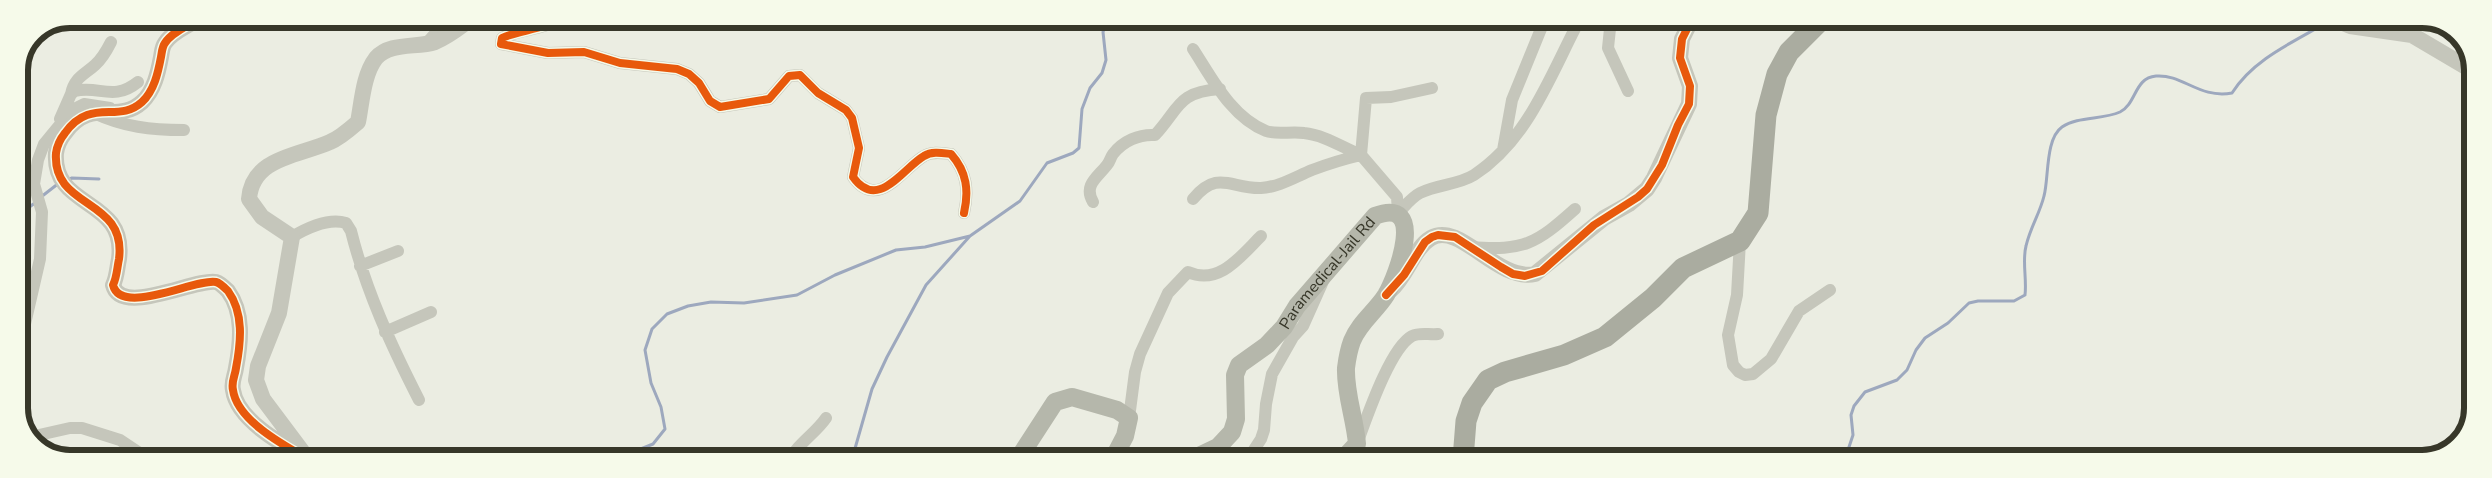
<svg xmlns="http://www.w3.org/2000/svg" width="2492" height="478" viewBox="0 0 2492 478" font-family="'Nunito Sans',sans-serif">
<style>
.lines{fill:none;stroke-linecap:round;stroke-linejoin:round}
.stream{stroke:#9da8be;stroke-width:3}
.minor{stroke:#c5c6bb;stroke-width:12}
.tertiary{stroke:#c5c6bb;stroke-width:16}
.secondary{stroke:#b5b7ab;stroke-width:18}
.trunk{stroke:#aaaca0;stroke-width:21}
.cycleway-casing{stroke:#f6faea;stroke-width:11}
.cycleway{stroke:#e8590c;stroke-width:8}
.labels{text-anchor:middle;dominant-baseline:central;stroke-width:4.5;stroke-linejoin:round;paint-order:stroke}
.street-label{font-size:16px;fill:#373729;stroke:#f6faea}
.rim{fill:none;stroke:#373729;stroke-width:6}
</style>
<rect width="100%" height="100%" fill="#ebede2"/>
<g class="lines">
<path class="stream" d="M67,180L72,178L99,179
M41,197L59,183
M19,215L36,202
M616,459L653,444L665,429L661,407L651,383L645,350L652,329L667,314L688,306L711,302L744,303L797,295L835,275L896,250L925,247L970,236
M852,459L872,389L887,357L926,285L970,236L1020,201L1047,163L1073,153L1079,148L1082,109L1090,88L1102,73L1106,60L1103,32L1106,23L1117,19
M1833,459L1848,450L1853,435L1851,415L1854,406L1865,392L1897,380L1907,370L1916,350L1925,338L1948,323L1969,303L1978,301H2014L2025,295C2027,279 2022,261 2026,246C2030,228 2040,213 2044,196C2049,178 2045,139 2062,127C2078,116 2102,120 2120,112C2137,103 2134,78 2156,76C2183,74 2199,99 2232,93C2254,58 2296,41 2331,20"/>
<path class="minor" d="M558,19C549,28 516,31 502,38L501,44L548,53L584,52L620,63L677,69L689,74L699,83L710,101L720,107L769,99L789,76L800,75L818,93L846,110L852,118L859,148L853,177C878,212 903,168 924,156C932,151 942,153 951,154C967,172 969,191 964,213
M1611,19L1608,48L1628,91
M426,44L448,19
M1193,49C1212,78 1231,117 1266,131C1276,135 1292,131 1304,133C1324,135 1342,147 1361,155L1366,98L1391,97L1432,88
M71,94C74,78 84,75 95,65C103,58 107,50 111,42
M94,113C124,127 151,130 184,130
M60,119L71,94L75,91C99,85 113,102 138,82
M1503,150L1512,100L1545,19
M1193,199C1218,169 1231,189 1261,188C1279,187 1295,177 1312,170C1328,164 1344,159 1361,155L1397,197L1398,213
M1093,202C1083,185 1098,177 1107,165C1110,162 1110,158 1113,154C1123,141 1139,134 1155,135C1180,108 1177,92 1220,89
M1398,213C1405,206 1412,197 1420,193C1438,184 1458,185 1474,175C1529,139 1550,75 1580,19
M292,237C307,228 329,218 346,223L351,231C366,291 391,345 419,400
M1740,241L1737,295L1728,335L1733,365L1739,372L1745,375L1753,374L1771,359L1799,311L1830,290
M1471,247C1524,251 1536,244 1575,209
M360,266L398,251
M385,332L431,312
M19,350L40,259L42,212L34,184L38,160L44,144L72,110L84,104L110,108
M1129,418L1135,372L1140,354L1168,293L1188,272C1219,286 1241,256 1261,236
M30,437L70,428H82L120,440L141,454L170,458
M1358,441C1367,417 1390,348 1412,336C1420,332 1429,335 1438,334
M791,459C796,445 816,433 826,418
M1248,459L1261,439L1264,430L1266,404L1272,374L1293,337L1303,326L1324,279"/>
<path class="tertiary" d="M198,19C188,26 172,32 165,43C162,47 162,52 161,57C158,73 154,91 142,102C118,124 91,97 65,133C61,138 57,146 56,153C52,210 127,197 119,259C117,268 117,277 113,285C121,317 196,278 216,282C220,283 225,288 228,291C244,313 241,342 236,368C235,376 231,382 233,390C237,420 283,445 306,458
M2336,20L2350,26L2412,35L2473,71
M1391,290C1407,276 1414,248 1431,238C1460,221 1497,282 1535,274L1604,218L1629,204L1647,189L1654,178L1689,104L1690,86L1680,58L1682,39L1692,19
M302,451L263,399L256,380L258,366L279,313L292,237L262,217L249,199C252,157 299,156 330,142C340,138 350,129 358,122C362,102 363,75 376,58C390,42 416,48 435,42C448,37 460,27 471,19"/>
<g class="secondary">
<path d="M1018,459L1055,402L1072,397L1117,410L1129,418L1125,436L1113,459"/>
<path id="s1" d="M1189,459L1197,457L1218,447L1232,432L1236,419L1235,375L1239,365L1267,345L1284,327L1297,306L1375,216C1427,196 1398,274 1386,295C1376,311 1359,323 1352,341C1349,349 1347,360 1346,368C1345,393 1355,419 1357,444L1343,459"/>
</g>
<path class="trunk" d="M1463,459L1466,421L1472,403L1488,380L1505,372L1564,355L1605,337L1653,298L1683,268L1740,241L1758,213L1766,115L1777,74L1789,52L1822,19"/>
<g class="cycleway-casing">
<path id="cycleway" d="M198,19C188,26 172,32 165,43C162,47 162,52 161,57C158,73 154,91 142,102C118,124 91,97 65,133C61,138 57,146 56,153C52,210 127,197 119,259C117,268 117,277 113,285C121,317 196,278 216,282C220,283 225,288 228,291C244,313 241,342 236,368C235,376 231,382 233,390C237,420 283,445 306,458
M558,19C549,28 516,31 502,38L501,44L548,53L584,52L620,63L677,69L689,74L699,83L710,101L720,107L769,99L789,76L800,75L818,93L846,110L852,118L859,148L853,177C878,212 903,168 924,156C932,151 942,153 951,154C967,172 969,191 964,213
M1386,295L1404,275L1425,242L1432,237L1438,235L1455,237L1501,267L1513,274L1525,276L1542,271L1594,225L1638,197L1647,189L1662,165L1678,125L1689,104L1690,86L1680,58L1682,39L1692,19"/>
</g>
<use href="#cycleway" class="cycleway"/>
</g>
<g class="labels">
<g class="street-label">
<text stroke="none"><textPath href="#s1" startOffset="249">Paramedical-Jail Rd</textPath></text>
</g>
</g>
<path d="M0 0H2492V478H0ZM70 28H2422A42 42 0 0 1 2464 70V408A42 42 0 0 1 2422 450H70A42 42 0 0 1 28 408V70A42 42 0 0 1 70 28Z" fill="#f6faea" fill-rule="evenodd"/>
<path class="rim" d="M70 28H2422A42 42 0 0 1 2464 70V408A42 42 0 0 1 2422 450H70A42 42 0 0 1 28 408V70A42 42 0 0 1 70 28Z"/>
</svg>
